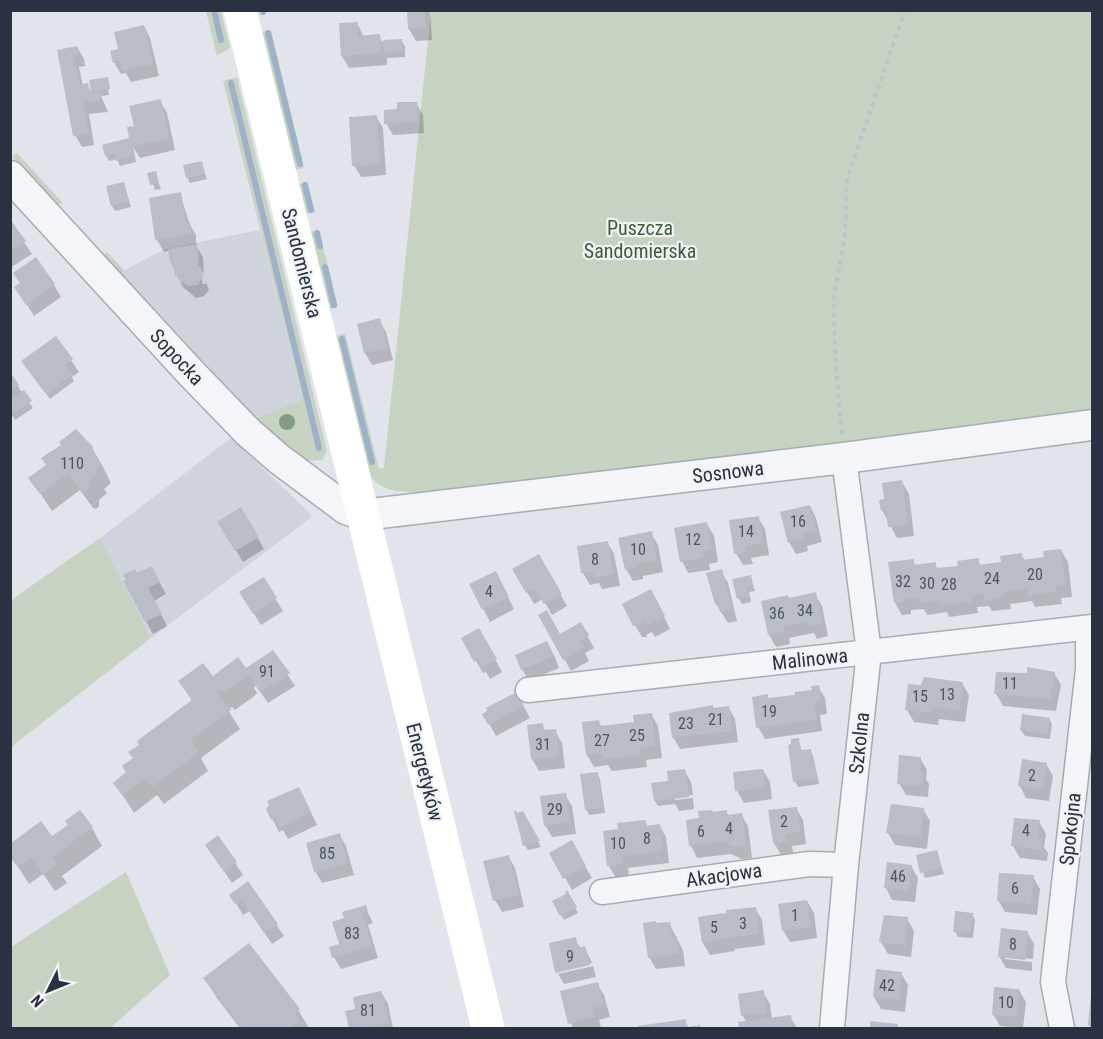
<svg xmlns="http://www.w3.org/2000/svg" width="1103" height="1039" viewBox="0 0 1103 1039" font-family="'Roboto Condensed',sans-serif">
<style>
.built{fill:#cfd3dc}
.green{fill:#c6d3c3}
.shadow{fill:#0003}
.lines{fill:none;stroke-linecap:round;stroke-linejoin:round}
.stream{stroke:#9db1c9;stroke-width:6}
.building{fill:#b9bdc6}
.minor-casing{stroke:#a6abb4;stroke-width:27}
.tertiary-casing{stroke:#a6abb4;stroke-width:33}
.path{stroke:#bfc2c8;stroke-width:4;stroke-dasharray:4.5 4.5;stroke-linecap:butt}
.minor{stroke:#f4f5f8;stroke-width:24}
.tertiary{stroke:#f4f5f8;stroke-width:30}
.secondary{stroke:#fff;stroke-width:33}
.tree{fill:#879a88}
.labels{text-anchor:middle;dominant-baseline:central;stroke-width:4.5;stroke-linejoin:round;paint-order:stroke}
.number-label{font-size:16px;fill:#4e5562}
.park-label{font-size:20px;fill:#3d5d37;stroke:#f1f3f7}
.street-label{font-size:20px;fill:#2a3241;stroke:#f1f3f7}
</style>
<rect width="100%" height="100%" fill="#e1e4ea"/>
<path class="built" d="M260,230L303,399L257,418L227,389L121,272L165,249Z
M231,438L313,516L151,638L100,538Z"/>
<path class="green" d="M206,11H221L230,48L217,56Z
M431,11H1092V413L418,500L416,492C398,492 383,491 371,477L336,336L345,333L379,469L384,468Z
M271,30L304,168L295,170L261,32Z
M237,77L327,451L322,460L301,461L249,414L250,411L257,418L303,399L223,81Z
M17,153L63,203L55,205L12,157Z
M307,182L315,212L306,214L299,184Z
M319,230L338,307L330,309L311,232Z
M107,252L124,270L122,272L176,333L173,334L127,281L122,278L101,257Z
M100,538L151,638L11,747V600Z
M126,872L170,975L110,1028H11V947Z"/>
<path class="shadow" d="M408,10H430L432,40L416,41L409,29Z
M357,23L364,37L379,36L382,42L401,41L405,46V57L387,58V65L349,68L342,56Z
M144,26L150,38L159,76L131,82L126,73L121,74L114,62Z
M77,47L84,59L85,66L79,67L83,86L87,85L92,93L90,81L107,79L109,83H107L109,95L101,96L108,112L89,114L94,145L82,147L75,135L58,51Z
M160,101L167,113L175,150L140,158L133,147L136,162L120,166L117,159L109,161L106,156L131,139L136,127Z
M416,103L423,115L424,133L393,135L386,123L399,110Z
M376,116L383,128L386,175L361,177L354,165Z
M201,163L207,179L190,183L187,177Z
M155,173L161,189L155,190L149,174Z
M124,184L131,207L115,211L112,206Z
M180,194L190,225L196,235V246L203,257L204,277L203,272L199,268L203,284H206L204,277L209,290L204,296L196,298L183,287L171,262L169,251L164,252L157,240L151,199Z
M10,221L32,254L10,268Z
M21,284L54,285L61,297L34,316L16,287Z
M379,320L386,332L393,360L372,365L365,353L359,325Z
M56,338L79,372L72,377L74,381L50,399L23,362Z
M10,375L33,408L15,420L10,412Z
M63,446L92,448L103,467L110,481V484L104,489L107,493L99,500V506L96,509L93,508L80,490L52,511L30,478L47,466Z
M902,482L909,494L914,536L897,538L882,510L886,500Z
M810,506L816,518L822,542L807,546L808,551L796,554L789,542Z
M241,509L264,549L243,562L219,522Z
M758,517L765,529L769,555L751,558L753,564L743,565L736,553Z
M707,524L714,536L718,562L709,564L710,570L688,573L682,561Z
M651,533L658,545L663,572L643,576V579L633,581L626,569Z
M607,542L614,554L620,586L602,589L599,583L590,585L583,573L578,547Z
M1061,550L1068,562L1072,597L1061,598L1062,604L1035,607L1032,601L1010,604L1011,609L992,611L989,606L977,607L978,613L949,617L947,612L927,615L924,609L911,610V614L902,615L895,603L913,561L916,566L935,564L938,570L959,567L978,560L981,566L1003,563L1021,555L1025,561L1046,558Z
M538,556L567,606L552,615L543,599L534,604L514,569Z
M151,568L166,594L154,601L167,626L153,634L125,582Z
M721,571L728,583L737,621L728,623L716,604Z
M750,577L755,591L749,592L751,602L742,604L739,599Z
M263,579L283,611L261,625L241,593Z
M471,585H502L514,609L490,622Z
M815,594L822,606L828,636L817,639L814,633L789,638L790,644L776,647L769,635L763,602Z
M657,603L670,629L655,637L652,632L646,635L647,637H642L635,625Z
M540,615L559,636L581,624L594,648L585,653L589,661L571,671Z
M479,630L502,672L490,679L486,672L483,673L463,638Z
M273,652L295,686L268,703L256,686L254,688L257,693L253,697L235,710L232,707L228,710L240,729L201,758L208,771L164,804L157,795L134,813L115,783L128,773L193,702L180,682L212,678L246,670Z
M554,655L559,668L529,681L522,669Z
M1054,673L1061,685L1056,711L1003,706L996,694Z
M962,683L969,695L965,722L939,719L938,725L914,722L907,710Z
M818,686L825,698L827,714L820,715L822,731L765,739L758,727L767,696L769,700L797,696L814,691Z
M517,694L530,718L496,736L484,714Z
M728,707L735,719L738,742L680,749L673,737L713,709Z
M651,714L658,726L662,758L646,760L647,767L612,771L608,765L594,767L587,755L598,721L602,727L636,723Z
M1049,719L1052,724L1050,739L1025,736L1021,730Z
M542,725L546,732L555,731L562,743L565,768L539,771L532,759Z
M798,740L802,751L810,750L813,756L819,784L798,787L795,781Z
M920,758L927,770L926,779L929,784L928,797L906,795L899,783Z
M1046,764L1053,776L1049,801L1026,798L1020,786Z
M684,770L691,782L693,795L675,797V800L693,798L694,809L679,811L675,804L658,806L655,801L670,782Z
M763,770L770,782L772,799L744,803L737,791Z
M597,774L600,779L605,813L589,815L586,809Z
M565,795L572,806L576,834L552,837L545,825Z
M305,800L317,825L288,839L283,830L279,832L268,810Z
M796,808L803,820L806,844L792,846L793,853L781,855L774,843L770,812Z
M923,809L930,821L927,849L895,845L888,833Z
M726,811L729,816L741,814L748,826L752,858L742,859L731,854L697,858L691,846L687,821L700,820L713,813Z
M522,813L541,847L528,850L525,845Z
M645,821L648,827L659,825L666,837L669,863L628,868L629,876L616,878L609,866L620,830Z
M1039,822L1046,834L1044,847L1048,853L1047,861L1020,858L1013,846Z
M92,828L102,846L62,876L67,883L55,891L43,874L29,884L10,854L12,844L52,838Z
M339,834L346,846L354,875L322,883L315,871Z
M218,837L243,875L232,883L214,857Z
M571,842L592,878L572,890L551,853Z
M936,851L944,874L925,878L918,856Z
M508,856L515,868L524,907L502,912L495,900Z
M911,866L918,878L915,902L892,900L886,888Z
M1033,877L1040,889L1037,915L1005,912L998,900Z
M248,884L284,936L272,944L250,911L243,915L231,895Z
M568,895L578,913L564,920L554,902Z
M807,901L814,913L817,938L790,942L783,930Z
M365,907L373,923L368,925L378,958L341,969L334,957L341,945L346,919Z
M755,908L762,920L765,945L735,949V951L710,955L703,943Z
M972,914L975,920L973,938L958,937L955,931Z
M907,919L914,931L911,957L888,954L881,942Z
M669,923L683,950L685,966L656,969L649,957Z
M1027,932L1034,944L1033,959L1005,956V959L1032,962V971L1006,968L999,956Z
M575,939L581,949L585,948L592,963L558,970V974L593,966L596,977L564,984L557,972Z
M901,973L908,985L905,1012L881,1009L874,997Z
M205,978L298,1010L309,1028H240L216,997Z
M597,984L604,995L610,1017L599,1020L601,1028H573L562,992Z
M1019,990L1026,1002L1023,1028L1000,1026L993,1014Z
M381,992L388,1004L393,1028H350L347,1012L357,1010Z
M763,992L770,1004L772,1019L790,1017L797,1028H741L740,1024L747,1023L743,1016L740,995Z
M1092,999V1028H1091L1089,1025Z
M685,1021L689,1028L699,1027L700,1028H640Z"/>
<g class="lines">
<path class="stream" d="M214,10L221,40
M263,10V12
M268,33L300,164
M231,83L319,448
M305,185L311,210
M317,233L320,246
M325,267L334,305
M342,339L372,462"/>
</g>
<path class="building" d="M407,10H425L426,28L408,29Z
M358,22V36L380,34L381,53L341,56L339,23Z
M144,25L153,64L122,71L120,61L113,63L110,51L118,49L114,32Z
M402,39L403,52L384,53L383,40Z
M77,46L79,54L73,55L80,85L88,83L90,93L101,92L102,100L83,102L89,133L73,136L57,50Z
M108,77L110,89L91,92L89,80Z
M161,99L169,138L131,147L134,156L116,161L114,154L105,156L102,145L129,138L127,127L134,126L129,106Z
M397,102H417L418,122L384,124V110L397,109Z
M377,115L380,164L352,166L349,117Z
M202,161L205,174L186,178L183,165Z
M156,171L159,183L150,185L147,173Z
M124,182L129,202L111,206L106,186Z
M181,192L186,223L190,222L192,234L155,240L149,198Z
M10,219L26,241L10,252Z
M197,244L199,257L198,266L201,268L203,277L197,285L188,286L180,281L179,276H175L173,263H170L168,249Z
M36,257L55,284L26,305L14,287L20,283L13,273Z
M380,318L388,348L364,353L357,324Z
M56,336L73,359L65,365L72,375L46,394L21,361Z
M10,372L19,385L10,391Z
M24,390L32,401L10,416V399Z
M76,429L93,447V451L100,461V466L94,470L98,474L89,481L90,488L86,491L81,490L68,473L40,494L28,478L46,465L41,458L61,445L59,442Z
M902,480L908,524L888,527L886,510L881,511L879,500L884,499L882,483Z
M810,505L816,530L801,534L803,539L788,543L780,512Z
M241,507L259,537L235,551L217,522Z
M759,516L763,543L746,546L747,552L734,554L729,520Z
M707,522L712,550L703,552L704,558L680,562L674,528Z
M652,531L657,560L637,564L638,567L625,570L618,538Z
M608,541L614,574L594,578L593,572L581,573L577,546Z
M1061,549L1066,585L1055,586L1056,592L1027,596L1026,589L1004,592L1005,597L984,600L983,594L972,596L973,602L941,605L940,601L919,603L918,597L905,598V602L894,603L888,562L914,559V565L936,562V568L958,566L957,561L979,558V565L1001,562L1000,556L1022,553V560L1044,557L1043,551Z
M539,554L562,594L544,604L534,588L526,593L512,569Z
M152,566L160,582L148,588L162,614L145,622L123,581L126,580L123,575L135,569L137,573Z
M722,569L732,609L720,612L718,604H715L706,573Z
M496,571L509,597L482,610L469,584Z
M751,575L753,585L747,587L749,597L737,599L732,579Z
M264,577L277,598L253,614L239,592Z
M651,589L665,616L646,626L644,620L638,626L637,624L633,626L622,604Z
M816,592L822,624L808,627L807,622L783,626L785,632L768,635L761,601L788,595L789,598Z
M547,610L560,634L581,622L589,635L579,641L584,648L563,660L538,615Z
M479,628L497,659L482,667L478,660L474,662L461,638Z
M547,641L554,655L521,670L515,655Z
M273,650L290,673L273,686L272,683L260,692L248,674L224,693L221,689L217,693L231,710L191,740L199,752L152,787L146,778L122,795L113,783L126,772L122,766L133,758L128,752L139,745L137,741L192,700L178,681L203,663L213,676L238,657L246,668Z
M1027,667L1055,672L1050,699L994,694L996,672L1027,673Z
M924,677L963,682L959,710L932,707V713L905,710L908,684L921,685Z
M819,685L821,702L814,703L816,720L756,728L752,697L768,694V698L795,695V692L812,690L811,686Z
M516,689L524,706L488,725L482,714L487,711L486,708L515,693L513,690Z
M713,705V708L729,706L732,731L672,738L669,713Z
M652,713L656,746L640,748L641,755L603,759L602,753L586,755L582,722L599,720L600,726L634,722L633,715Z
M1022,714L1050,718L1048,734L1020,730Z
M543,723L544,730L556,729L559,756L531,759L527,725Z
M799,738L801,750L811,749L812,759H814L817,779L793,782L788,745L791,744V739Z
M899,755L921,757L920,770L923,771L922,786L897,784Z
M1022,759L1047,763L1043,790L1018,786Z
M685,769L689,797L654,801L651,783L668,781L667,771Z
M763,769L766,787L735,791L733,772Z
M598,772L603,808L585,810L580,774Z
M299,787L311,812L280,827L275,818L271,820L266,809L269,805L267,801Z
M566,793L570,822L544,826L540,796Z
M891,804L924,808L921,837L886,833Z
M797,807L800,832L786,834L787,842L773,843L768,810Z
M80,810L93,827L52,857L57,864L44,874L31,857L18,867L10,857L11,843L41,821L52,836L68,825L65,821Z
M516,810L517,813L523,811L540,841L523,846L514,811Z
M712,810L713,812L727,810V815L742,813L746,846L735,847L723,842L689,846L686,820L699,818L698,811Z
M1014,818L1040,820L1038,839H1042L1041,850L1011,846Z
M646,820V826L660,824L663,851L622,856L623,864L607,866L603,831L618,829L617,823Z
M340,833L348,863L314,872L306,843Z
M218,835L237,862L224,872L205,845Z
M572,840L586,866L563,879L549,853Z
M937,850L942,868L920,873L916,855Z
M509,855L519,895L493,901L483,861Z
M887,862L912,865L909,891L884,888Z
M999,873L1034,875L1031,904L997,901Z
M248,881L278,924L264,933L242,900L235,904L229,895Z
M567,890L577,907L560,916L552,901L566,894L565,891Z
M807,900L811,927L782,931L778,904Z
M366,905L368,911L362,913L372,946L332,958L329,947L339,944L332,922L344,918L342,912Z
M756,907L759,933L702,943L698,917L726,913V910Z
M955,911L973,913L970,933L953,932Z
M884,915L908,917L905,945L879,942Z
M656,921V923L670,922L672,937L677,936L679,954L648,958L643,923Z
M1001,928L1028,931L1025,960L998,957Z
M576,937L578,948L585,946L590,965L555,973L549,943Z
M249,943L300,1009L294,1014L300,1021L290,1028H242L203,978Z
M876,969L902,972L899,1000L873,997Z
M598,982L604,1005L593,1008L595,1017L568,1024L560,991Z
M994,987L1019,989L1017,1017L992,1015Z
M764,990L767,1013L741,1016L738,994Z
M381,991L389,1023L362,1028H349L345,1011L355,1009L353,997Z
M1091,994H1092V1026L1088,1025Z
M791,1015L793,1028H739L738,1022Z
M686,1019L687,1027L700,1025L701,1028H639L638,1026Z
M870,1021L898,1024V1028H870Z"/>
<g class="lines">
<g class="minor-casing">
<path id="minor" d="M528,690L1092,627
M602,892L809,864L846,865
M832,1028L846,865L869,652L844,458
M1062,1028L1053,982L1088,669V628"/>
</g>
<g class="tertiary-casing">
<path id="tertiary" d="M10,176L190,372L248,432L279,459L346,509L363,515L844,458L1092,425"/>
</g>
<path class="path" d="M842,434L835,355L834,298L845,235L847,179L905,10"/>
<use href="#minor" class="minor"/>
<use href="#tertiary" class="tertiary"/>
<path class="secondary" d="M240,10L488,1028"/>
</g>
<circle class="tree" cx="287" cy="422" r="8"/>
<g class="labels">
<g class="number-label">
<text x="72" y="463">110</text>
<text x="798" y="521">16</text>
<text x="746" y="531">14</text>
<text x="693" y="539">12</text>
<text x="638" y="549">10</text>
<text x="595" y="559">8</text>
<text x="1035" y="574">20</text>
<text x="992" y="578">24</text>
<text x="903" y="581">32</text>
<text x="927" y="583">30</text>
<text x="949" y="584">28</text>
<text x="489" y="591">4</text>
<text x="805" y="610">34</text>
<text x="777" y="613">36</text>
<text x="267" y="671">91</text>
<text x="1010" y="683">11</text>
<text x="947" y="694">13</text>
<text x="920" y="696">15</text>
<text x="769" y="711">19</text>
<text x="716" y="719">21</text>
<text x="686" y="723">23</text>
<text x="637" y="735">25</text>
<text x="602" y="740">27</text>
<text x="543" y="744">31</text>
<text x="1032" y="775">2</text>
<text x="555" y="809">29</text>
<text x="784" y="821">2</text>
<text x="729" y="828">4</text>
<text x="1026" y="830">4</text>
<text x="701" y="831">6</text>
<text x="647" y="838">8</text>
<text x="618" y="843">10</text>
<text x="327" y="853">85</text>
<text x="898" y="876">46</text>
<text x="1015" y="888">6</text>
<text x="795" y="915">1</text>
<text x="743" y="923">3</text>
<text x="714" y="927">5</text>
<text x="352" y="933">83</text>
<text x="1013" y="944">8</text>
<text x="570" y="956">9</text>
<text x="887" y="985">42</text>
<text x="1006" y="1002">10</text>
<text x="368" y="1010">81</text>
</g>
<g class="park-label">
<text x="640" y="228">Puszcza<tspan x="640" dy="23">Sandomierska</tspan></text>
</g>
<g class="street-label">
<text transform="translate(302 263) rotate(76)">Sandomierska</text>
<text transform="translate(177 357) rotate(47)">Sopocka</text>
<text transform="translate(728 472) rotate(-7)">Sosnowa</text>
<text transform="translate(810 659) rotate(-6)">Malinowa</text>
<text transform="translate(859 743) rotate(-84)">Szkolna</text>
<text transform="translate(425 772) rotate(76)">Energetyków</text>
<text transform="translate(1070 829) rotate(-84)">Spokojna</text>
<text transform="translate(724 875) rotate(-8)">Akacjowa</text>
</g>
</g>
<rect width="1103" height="1039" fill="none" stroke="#2a3241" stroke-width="24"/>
<g transform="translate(48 991) rotate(227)" stroke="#f1f3f7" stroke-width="4.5" paint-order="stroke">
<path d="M0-4.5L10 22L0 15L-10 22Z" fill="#2a3241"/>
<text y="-9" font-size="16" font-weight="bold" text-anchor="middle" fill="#2a3241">N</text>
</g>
</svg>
